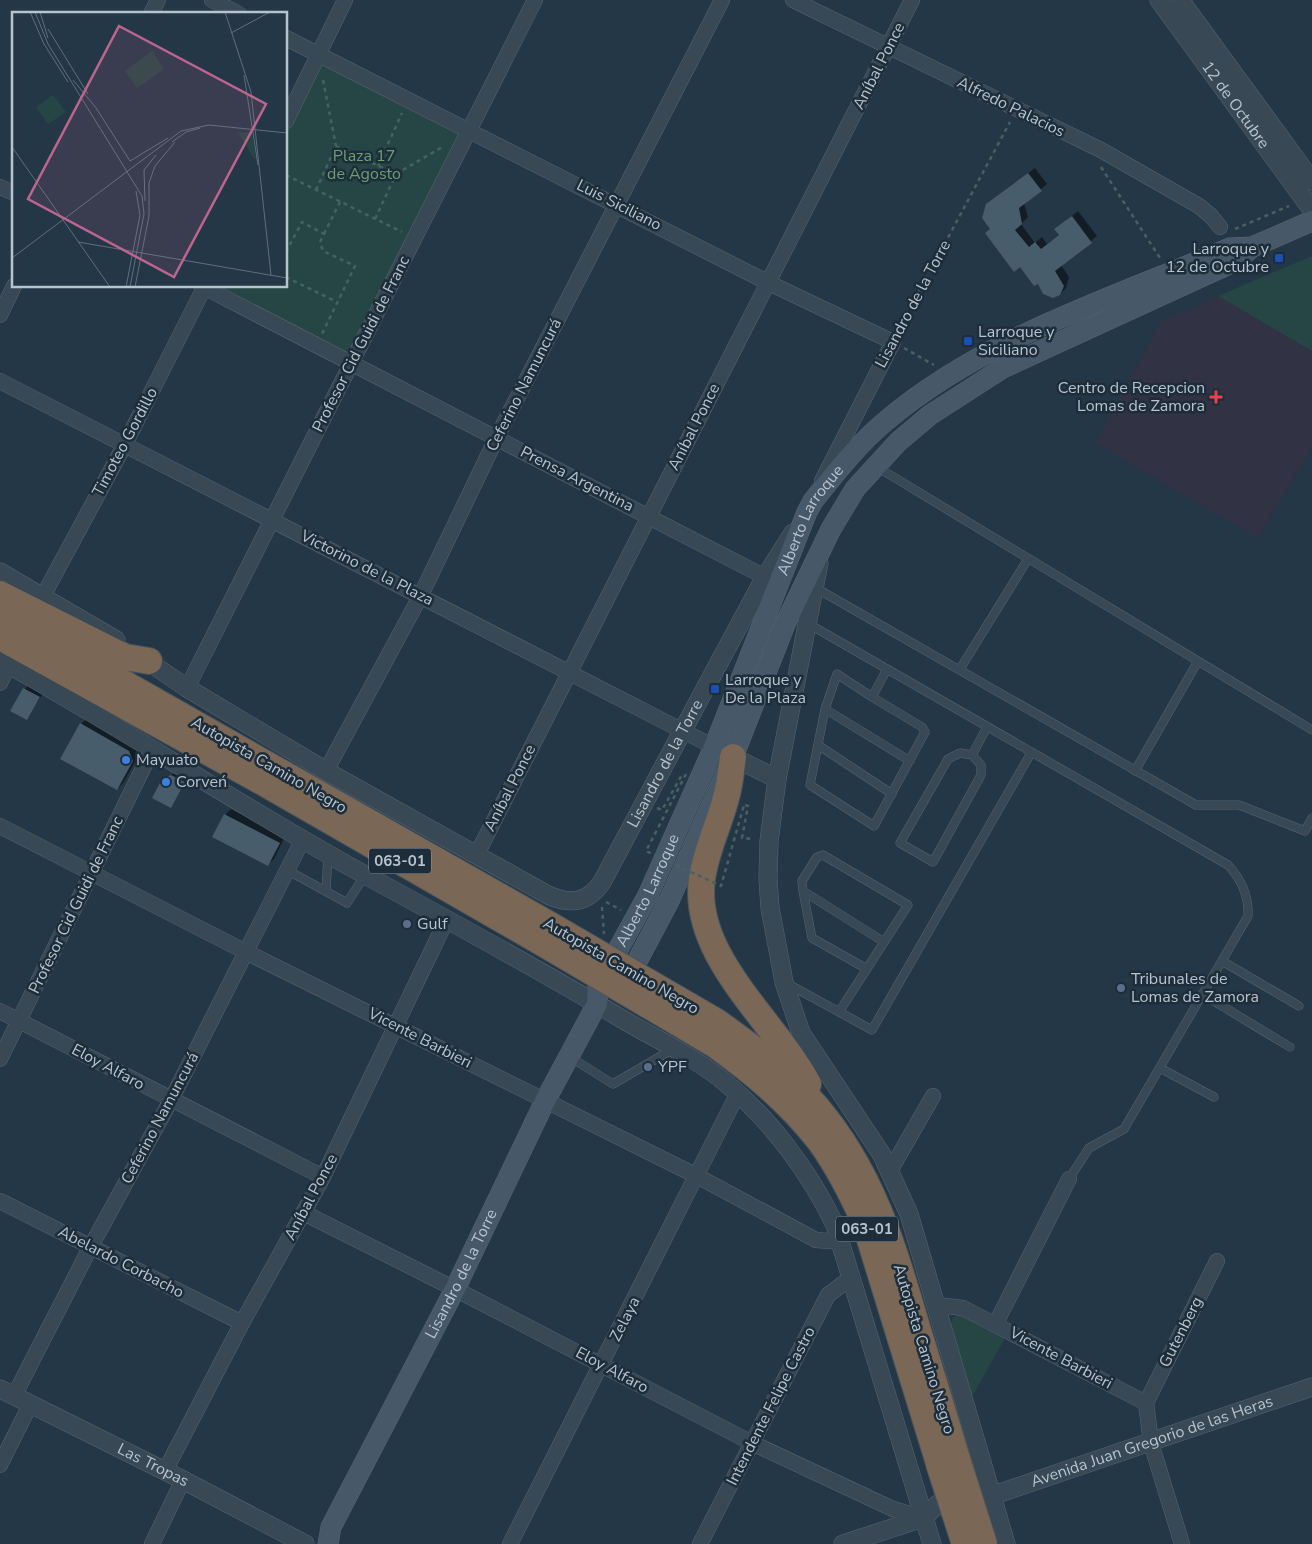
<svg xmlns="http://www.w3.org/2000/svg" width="1312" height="1544" viewBox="0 0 1312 1544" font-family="'Nunito Sans',sans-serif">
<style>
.medical{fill:#323245}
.green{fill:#264646}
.shadow{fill:#0007}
.building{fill:#485d6c}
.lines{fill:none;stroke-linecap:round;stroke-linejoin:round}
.service-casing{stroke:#586672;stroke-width:9}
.minor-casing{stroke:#586672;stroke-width:16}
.tertiary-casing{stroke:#586672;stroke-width:19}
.secondary-casing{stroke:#586672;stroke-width:21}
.motorway-casing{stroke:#44535f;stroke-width:28}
.path{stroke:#456261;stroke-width:2.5;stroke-dasharray:4 4;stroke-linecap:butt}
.service{stroke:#394855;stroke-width:8}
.minor{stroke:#394855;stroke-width:15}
.tertiary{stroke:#394855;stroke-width:18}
.secondary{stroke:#475868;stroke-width:20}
.motorway{stroke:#7b6755;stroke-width:26}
.motorway-bridge-casing{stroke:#44535f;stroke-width:28;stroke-linecap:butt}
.path-bridge{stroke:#456261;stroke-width:2.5;stroke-dasharray:4 4;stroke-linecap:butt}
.motorway-bridge{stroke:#7b6755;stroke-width:26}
.transit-dot{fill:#1a4fb4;stroke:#1e2d3a;stroke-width:2}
.health-dot{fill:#e0444e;stroke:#1e2d3a;stroke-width:2}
.shop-dot{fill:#3f7fe0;stroke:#1e2d3a;stroke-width:2}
.service-dot{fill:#5c6f8a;stroke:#1e2d3a;stroke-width:2}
.labels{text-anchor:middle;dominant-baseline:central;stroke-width:5;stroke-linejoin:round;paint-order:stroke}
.shield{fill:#1e2d3a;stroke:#8996a2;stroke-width:1}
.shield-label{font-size:15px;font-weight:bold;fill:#b7c3ce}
.street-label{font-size:16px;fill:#b7c3ce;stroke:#1e2d3a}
.park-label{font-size:16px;fill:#6ba171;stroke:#1e2d3a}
.poi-label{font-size:16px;fill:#b7c3ce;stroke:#1e2d3a;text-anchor:start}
.inset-road{fill:none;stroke:#5f6f7c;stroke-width:1}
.view{fill:#bd658f;fill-opacity:0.15;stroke:#bd658f;stroke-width:2.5}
.inset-edge{fill:none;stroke:#b7c3ce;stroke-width:2.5}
</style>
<rect width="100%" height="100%" fill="#243746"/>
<path class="medical" d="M1218,296L1312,351V448L1257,538L1096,443L1160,322Z"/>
<path class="green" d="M318,54L469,131L352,362L205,286H286V121Z
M1312,256V351L1218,296Z
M963,1315L1005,1338L970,1400L950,1328L953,1317Z"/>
<path class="shadow" d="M1035,168L1047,184L1024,203L1028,217L1021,224L1035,243L1042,237L1047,244L1060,235L1056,229L1078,211L1097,236L1061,265L1069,277L1066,288L1060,294L1038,282L991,228L987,205Z
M28,685L43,693L27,719L12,710Z
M87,718L135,745L139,755L123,783L117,789L81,724Z
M176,772L188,778L171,806L163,780Z
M231,809L285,836L274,859L268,864L214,837L225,815Z"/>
<path class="building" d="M1028,173L1042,191L1019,208L1022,224L1015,230L1029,247L1035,242L1041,249L1059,235L1054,229L1072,216L1092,243L1055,271L1064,286L1060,295L1053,298L1043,294L1038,284L1034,286L1020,267L1014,272L985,233L990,229L982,218L986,204Z
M23,688L40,697L27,720L10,711Z
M80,723L129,751L133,761L117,790L60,759Z
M171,775L185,782L171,808L152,798L162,779Z
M224,814L280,843L268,866L212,837Z"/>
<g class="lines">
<g class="service-casing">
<path id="service" d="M877,467L1312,730
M814,587L1196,805H1239L1305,831L1312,818
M807,623L1228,865C1241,879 1249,897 1248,916L1124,1129L1089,1148L1069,1179
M960,669L1028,559
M872,697L922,727L925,732L874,826L810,785L825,709L837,674L872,697L887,669
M825,709L910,761
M818,745L892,794
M972,755L981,765V775L933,862L900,843L948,759L960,753L972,755L987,727
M1135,771L1198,661
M287,870L347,903L365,875
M326,891L328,855
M803,891L812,938L867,969
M1222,961L1299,1006
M788,984L872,1030L1031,753
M1202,994L1290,1047
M839,1012L908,905L823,855L817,857L802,881L803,891L884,942
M570,1057L613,1084L673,1049
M1160,1068L1214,1097"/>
</g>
<g class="minor-casing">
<path id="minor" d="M212,0L239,14
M793,0L1101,150L1199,206L1211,216L1220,227
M151,14L158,0
M286,38L767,282L893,342L822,481
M286,121L345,0
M0,187L14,193
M202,286L765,577
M0,315L14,286
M0,381L724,752
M43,596L124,446L205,286
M0,683L9,665
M187,688L535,0
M326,771L421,595L497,437L722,0
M0,826L246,952L697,1176L816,1240L842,1242
M477,854L912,0
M0,1011L323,1177
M0,1059L152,750
M890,1171L933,1096
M0,1201L242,1323
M304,1213L455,1289L752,1443L893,1509L923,1518
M937,1305L963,1308L1146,1403L1151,1443L1182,1544
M996,1323L1069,1179
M14,1396L90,1248L171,1100L303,839
M1146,1403L1217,1261
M0,1465L30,1405
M165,1471L242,1323L323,1177L447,919
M152,1544L183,1480
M510,1544L738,1093
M700,1544L828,1295L852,1277"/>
</g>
<g class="tertiary-casing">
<g id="tertiary">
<path id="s1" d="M1159,0L1312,210"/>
<path d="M1180,0L1312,181"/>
<path d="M819,563L777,779L769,841L768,879L770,908L784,982L801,1033L882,1155L909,1214L1006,1544"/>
<path d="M0,572L116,640"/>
<path id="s2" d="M140,656L187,688L326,771L548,895C570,905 588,903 602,882L707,685L765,577L793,533"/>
<path d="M0,660C124,728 242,808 367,876C452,922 538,969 622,1019C656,1039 695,1057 726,1083C771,1120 810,1173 835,1225L932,1544"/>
<path d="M733,757L777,779"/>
<path id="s3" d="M0,1389L183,1480L305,1544"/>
<path id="s4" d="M843,1544L923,1518L938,1504L973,1492L991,1496L1312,1387"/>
</g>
</g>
<g class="secondary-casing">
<g id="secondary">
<path d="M625,984L669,901L733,757L786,622L831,529L855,489L898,442L930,415L1003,368L1236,261L1252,247"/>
<path id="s5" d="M328,1544L331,1527L455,1289L545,1101L597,1004L598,986L648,895L714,747L807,512L813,501C836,472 859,443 887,420C986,337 1113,298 1230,248L1252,247L1312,221"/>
</g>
</g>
<g class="motorway-casing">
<path id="motorway" d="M0,594L125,657L149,661
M0,613L550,925
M0,637L259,780L541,942
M733,757C731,770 730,785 726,798C719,825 706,850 702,879C691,956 775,1021 808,1084
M717,1022C756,1050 798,1081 827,1120C873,1180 893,1245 914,1317C928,1364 943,1411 957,1459
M714,1044C753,1072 788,1101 819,1140C837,1164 851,1193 864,1220L939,1463"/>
</g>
<path class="path" d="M323,80L336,146
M378,166L402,113
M1101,167L1160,258
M396,174L444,146
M286,175L402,232
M316,190L336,146L396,174L375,219
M1235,229L1289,206
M324,234L340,202
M286,252L302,222L324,234L320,242L323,251L355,266L322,334
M286,277L337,302
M899,329L1010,122
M904,348L934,365
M745,805L748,806L742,838L754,839
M657,808L662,810L683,773
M606,902L621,910
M602,907L604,934"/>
<use href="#service" class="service"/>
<use href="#minor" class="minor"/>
<use href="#tertiary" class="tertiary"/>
<use href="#secondary" class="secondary"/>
<use href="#motorway" class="motorway"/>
<g class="motorway-bridge-casing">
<path id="motorway-bridge" d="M550,925L717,1022
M541,942L714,1044
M957,1459L984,1544
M939,1464L965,1544"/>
</g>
<path class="path-bridge" d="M686,774L646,851L721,886L744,805"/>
<use href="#motorway-bridge" class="motorway-bridge"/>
</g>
<g class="transit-dot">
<rect x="1274" y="253" width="10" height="10" rx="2.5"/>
<rect x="963" y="336" width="10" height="10" rx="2.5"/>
<rect x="710" y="684" width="10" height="10" rx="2.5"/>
</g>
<path class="health-dot" d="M1213.5 389.5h5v5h5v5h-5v5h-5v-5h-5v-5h5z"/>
<g class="shop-dot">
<circle cx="126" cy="760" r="5"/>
<circle cx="166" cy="782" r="5"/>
</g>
<g class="service-dot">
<circle cx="407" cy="924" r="5"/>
<circle cx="1121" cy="988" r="5"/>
<circle cx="648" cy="1067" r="5"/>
</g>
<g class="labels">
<g class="shield">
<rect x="369" y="848.5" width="62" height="25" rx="4"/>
<rect x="836" y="1216.5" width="62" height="25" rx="4"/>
</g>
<g class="shield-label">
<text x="400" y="861">063-01</text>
<text x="867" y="1229">063-01</text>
</g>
<g class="street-label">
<text transform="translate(879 66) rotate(-63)">Aníbal Ponce</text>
<text stroke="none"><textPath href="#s1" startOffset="130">12 de Octubre</textPath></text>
<text transform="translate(1011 107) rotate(26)">Alfredo Palacios</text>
<text transform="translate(619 205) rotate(27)">Luis Siciliano</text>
<text transform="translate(913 304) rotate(-62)">Lisandro de la Torre</text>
<text transform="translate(361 344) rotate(-63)">Profesor Cid Guidi de Franc</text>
<text transform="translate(524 385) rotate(-63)">Ceferino Namuncurá</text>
<text transform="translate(694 427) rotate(-63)">Aníbal Ponce</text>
<text transform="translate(125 442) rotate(-62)">Timoteo Gordillo</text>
<text transform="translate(577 479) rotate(27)">Prensa Argentina</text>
<text stroke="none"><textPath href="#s5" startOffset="1135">Alberto Larroque</textPath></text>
<text transform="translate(367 568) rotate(27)">Victorino de la Plaza</text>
<text stroke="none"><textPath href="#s2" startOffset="669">Lisandro de la Torre</textPath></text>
<text transform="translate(269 765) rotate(30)">Autopista Camino Negro</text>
<text transform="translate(510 788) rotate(-63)">Aníbal Ponce</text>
<text stroke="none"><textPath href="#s5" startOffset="730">Alberto Larroque</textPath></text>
<text transform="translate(76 905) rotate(-64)">Profesor Cid Guidi de Franc</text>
<text transform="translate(621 966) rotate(30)">Autopista Camino Negro</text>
<text transform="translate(420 1038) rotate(27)">Vicente Barbieri</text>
<text transform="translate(108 1067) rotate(28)">Eloy Alfaro</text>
<text transform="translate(160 1118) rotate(-62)">Ceferino Namuncurá</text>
<text transform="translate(311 1197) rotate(-62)">Aníbal Ponce</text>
<text transform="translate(121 1262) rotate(27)">Abelardo Corbacho</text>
<text stroke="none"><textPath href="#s5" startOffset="302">Lisandro de la Torre</textPath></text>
<text transform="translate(625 1319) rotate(-63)">Zelaya</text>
<text transform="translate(1181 1332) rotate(-63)">Gutenberg</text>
<text transform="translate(924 1349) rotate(73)">Autopista Camino Negro</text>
<text transform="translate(1061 1358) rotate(28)">Vicente Barbieri</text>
<text transform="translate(612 1370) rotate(28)">Eloy Alfaro</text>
<text transform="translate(771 1406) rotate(-63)">Intendente Felipe Castro</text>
<text stroke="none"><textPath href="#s4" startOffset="330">Avenida Juan Gregorio de las Heras</textPath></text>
<text stroke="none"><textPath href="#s3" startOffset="171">Las Tropas</textPath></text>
</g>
<g class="park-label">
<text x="364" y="156">Plaza 17<tspan x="364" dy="18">de Agosto</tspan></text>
</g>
<g class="poi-label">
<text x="1269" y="249" text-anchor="end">Larroque y<tspan x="1269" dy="18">12 de Octubre</tspan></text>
<text x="978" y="332">Larroque y<tspan x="978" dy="18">Siciliano</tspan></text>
<text x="1205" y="388" text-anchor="end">Centro de Recepcion<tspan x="1205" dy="18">Lomas de Zamora</tspan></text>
<text x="725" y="680">Larroque y<tspan x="725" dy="18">De la Plaza</tspan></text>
<text x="136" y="760">Mayuato</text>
<text x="176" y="782">Corveń</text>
<text x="417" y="924">Gulf</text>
<text x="1131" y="979">Tribunales de<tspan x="1131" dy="18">Lomas de Zamora</tspan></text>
<text x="658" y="1067">YPF</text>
</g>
</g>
<g transform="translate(12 12)">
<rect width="275" height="275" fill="#243746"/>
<path d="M140,39L152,57L125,76L113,59ZM41,83L54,100L36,112L24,95ZM226,120L240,121L244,147H242Z" fill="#264646"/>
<path class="inset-road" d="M18,0L32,32L56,70M23,0L36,32L130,184L132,202L118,275M28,0L36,26M213,0L239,80L259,263M36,17L76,82M219,21L258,0M232,63L246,153M61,68L85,97M84,96L118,149L156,126M160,130L174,120L188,116M0,135L98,275M133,189L132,158L144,143M66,230L275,266M0,246L169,119L197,113L275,121M114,275L128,203L124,179M123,275L137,204V171L143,154L163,130"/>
<path class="view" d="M107,14L254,92L162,265L16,187Z"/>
<rect width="275" height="275" class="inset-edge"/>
</g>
</svg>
